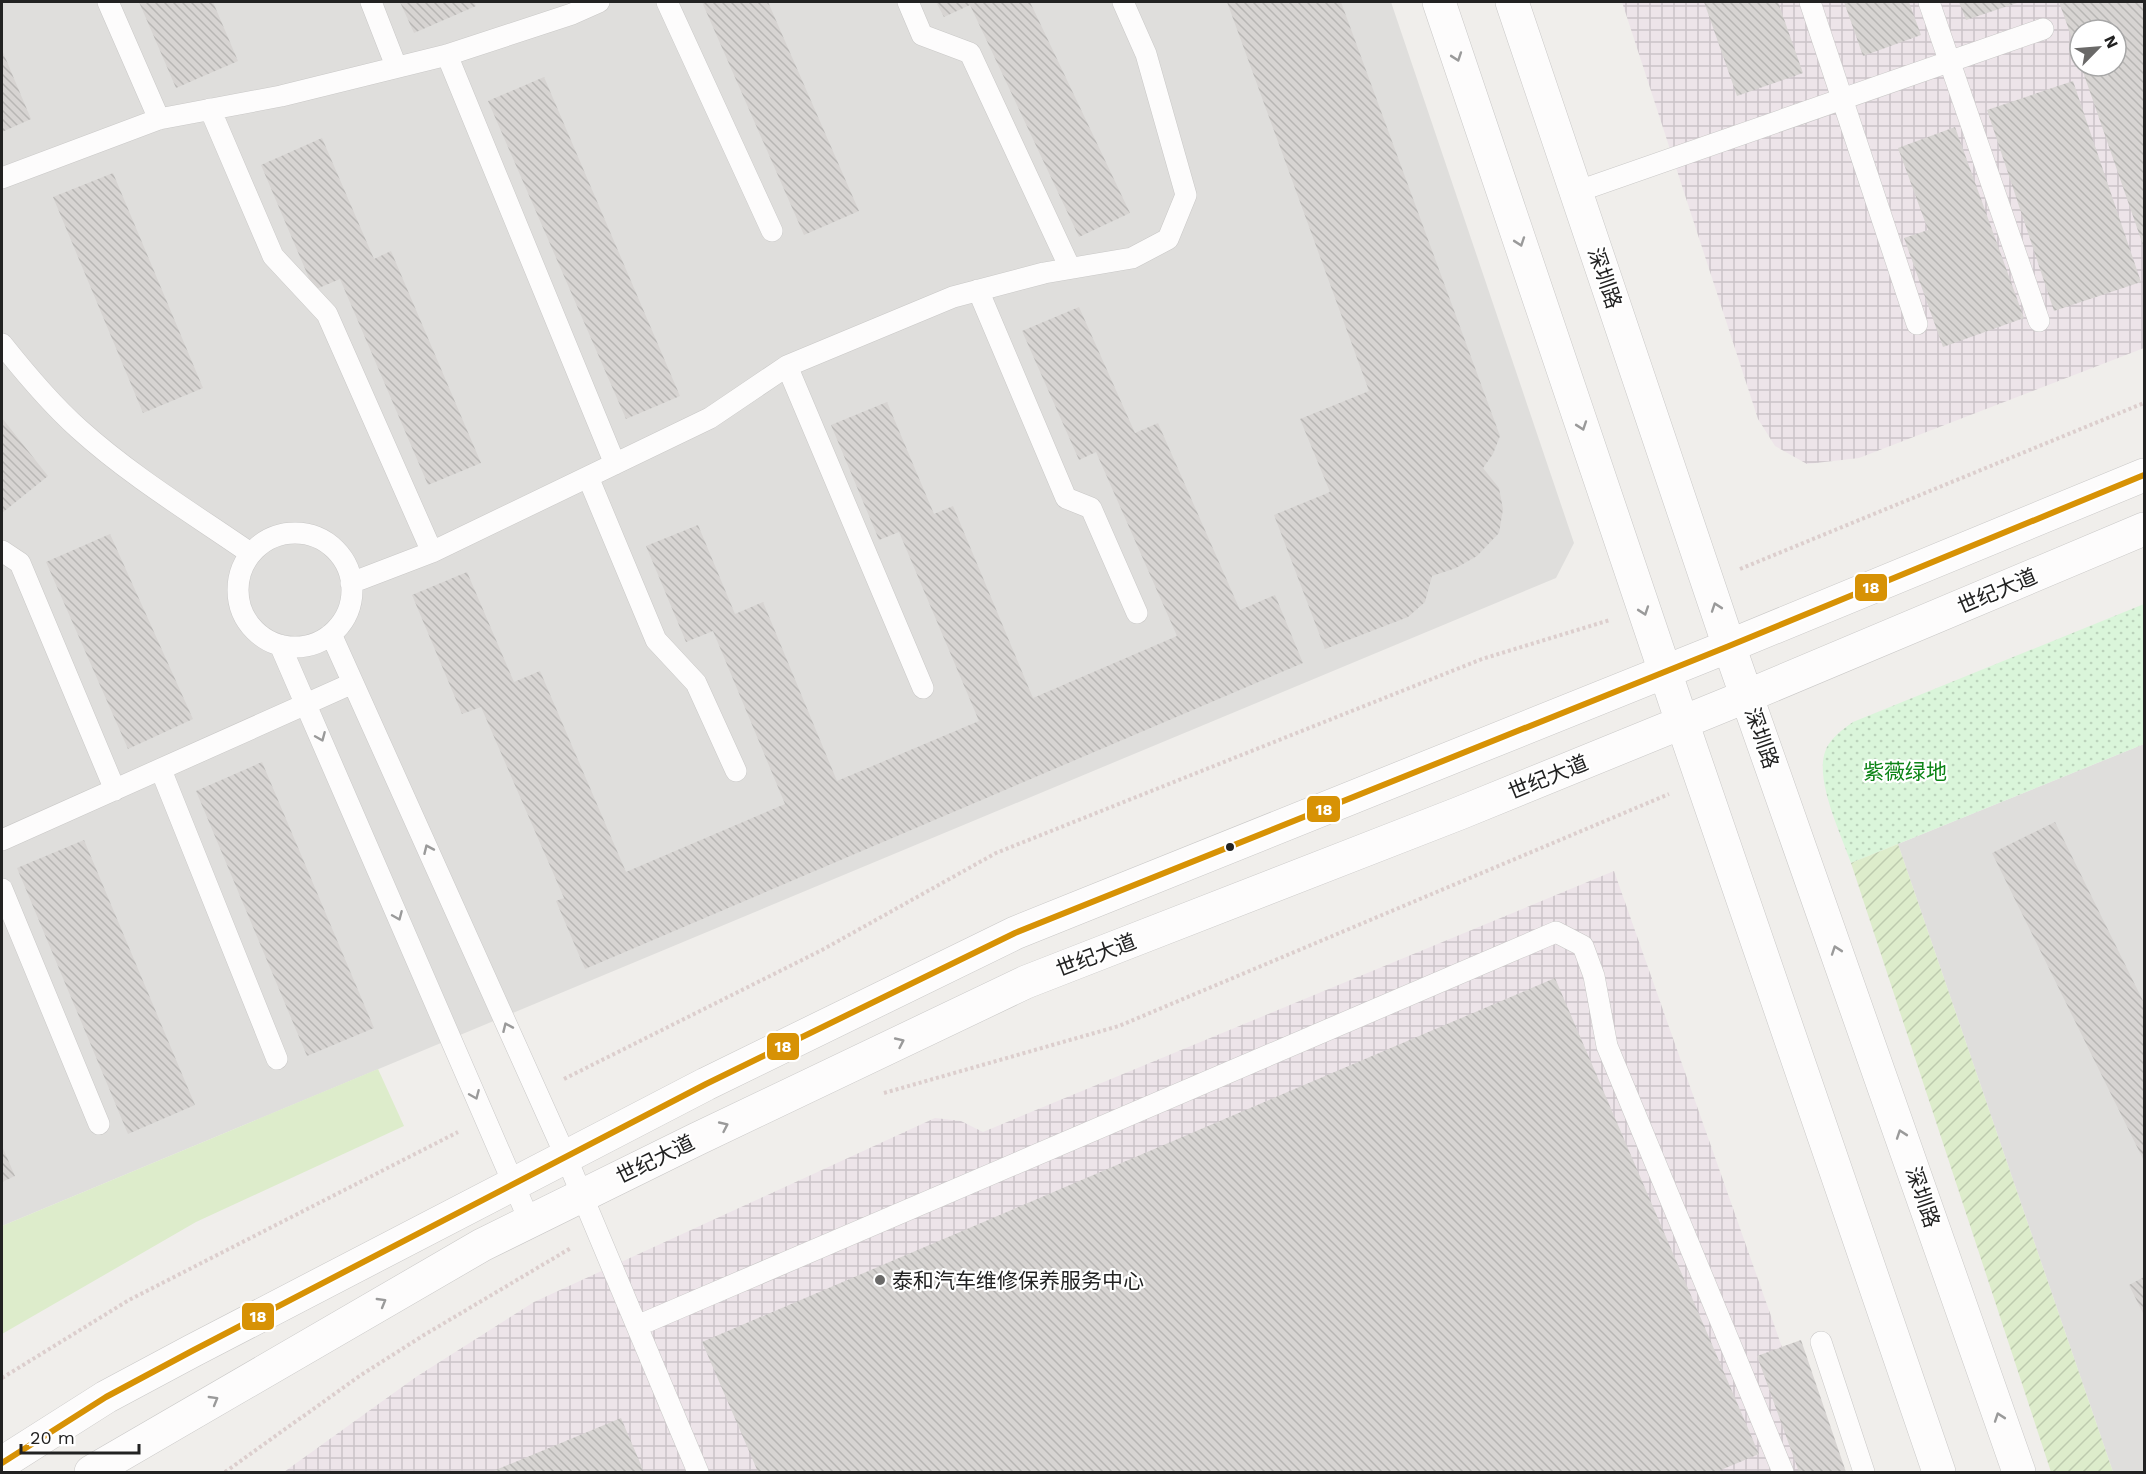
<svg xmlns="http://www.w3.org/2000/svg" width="2146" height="1474" viewBox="0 0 2146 1474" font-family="'Work Sans','Noto Sans SC',sans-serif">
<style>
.residential{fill:#dfdedc}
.industrial{fill:url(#industrial-grid);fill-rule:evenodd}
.grass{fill:#ddeccb}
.park{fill:url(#park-dots)}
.garden{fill:url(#garden-furrows)}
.building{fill:url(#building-back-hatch)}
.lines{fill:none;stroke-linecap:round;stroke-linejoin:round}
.service-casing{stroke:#c9c8c7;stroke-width:22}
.tertiary-casing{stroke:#c9c8c7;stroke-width:34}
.path{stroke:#dccecd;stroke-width:4;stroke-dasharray:3 3;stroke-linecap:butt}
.service{stroke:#fdfcfc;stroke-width:21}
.tertiary{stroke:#fdfcfc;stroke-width:33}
.bus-1-casing{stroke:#fff;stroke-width:10}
.bus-1{stroke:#d79205;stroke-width:6}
.oneway{stroke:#9a9a9a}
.bus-dot{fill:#222;stroke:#fff;stroke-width:2}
.poi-dot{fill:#6a6968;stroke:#fff;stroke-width:2}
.labels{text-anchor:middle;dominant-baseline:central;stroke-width:4.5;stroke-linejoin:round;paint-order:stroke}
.street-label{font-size:21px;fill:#222;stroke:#fff}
.park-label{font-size:21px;fill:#0c8416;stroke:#fff}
.poi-label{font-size:21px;fill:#222;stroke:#fff;text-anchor:start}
.line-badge{stroke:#fff;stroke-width:2}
.badge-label{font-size:16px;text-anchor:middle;font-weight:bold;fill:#fff}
</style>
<defs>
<pattern id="industrial-grid" width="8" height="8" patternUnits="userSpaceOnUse" patternTransform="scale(1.5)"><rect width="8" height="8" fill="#ede4e9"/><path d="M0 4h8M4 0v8" fill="none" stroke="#cbc3c8"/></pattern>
<pattern id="park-dots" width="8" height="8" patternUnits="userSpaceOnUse" patternTransform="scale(1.5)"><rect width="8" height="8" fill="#daf5da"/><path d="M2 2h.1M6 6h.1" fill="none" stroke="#bbd2bb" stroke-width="1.8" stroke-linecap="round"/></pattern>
<pattern id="garden-furrows" width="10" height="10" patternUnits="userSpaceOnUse" patternTransform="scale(1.5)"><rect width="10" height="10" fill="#ddeccb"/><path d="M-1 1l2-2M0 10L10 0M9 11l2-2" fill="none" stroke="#bdcaae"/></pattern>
<pattern id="building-back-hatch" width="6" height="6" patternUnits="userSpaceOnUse" patternTransform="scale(1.5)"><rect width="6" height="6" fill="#d7d4d2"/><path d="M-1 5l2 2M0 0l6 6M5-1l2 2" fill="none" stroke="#b8b6b4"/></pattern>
</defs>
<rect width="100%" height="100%" fill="#f0eeeb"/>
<path class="residential" d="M2,2H1391L1574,543L1556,578L2,1226Z
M2144,744V1472H2113L1898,844Z"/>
<path class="industrial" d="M1622,2H2144V348L1859,458L1807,464L1775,446L1758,419ZM2080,30H2116V66H2080Z
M1614,871L1826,1472H284L416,1377L534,1302L935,1118L961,1121L983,1132Z"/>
<path class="grass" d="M378,1069L404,1126L196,1222L2,1334V1226Z"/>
<path class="park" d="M2144,604V744L1851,863C1841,834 1815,781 1825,752C1829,739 1842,730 1853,722Z"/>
<path class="garden" d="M1898,844L2113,1472H2051L1851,863Z"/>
<path class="building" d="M139,2H213L238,61L176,88Z
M400,2H474L476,6L414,33Z
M702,2H768L859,211L804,235Z
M936,2H1030L1130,213L1079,237L970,5L944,17Z
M1227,2H1341L1500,436L1493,454L1483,468L1499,488L1503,509L1499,533L1477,556L1456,568L1432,576L1425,602L1408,617L1325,649L1274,515L1330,492L1300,419L1369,391Z
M1704,2H1778L1803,73L1737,96Z
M1844,2H1909L1921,35L1863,56Z
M1959,2H2020L1966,20Z
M2059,2H2144V248L2081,66H2116V30H2080V61Z
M2,50L31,119L2,132Z
M544,77L680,396L626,419L488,101Z
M2073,81L2141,282L2054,311L1987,110Z
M1955,127L2024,318L1943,347L1904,238L1928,230L1898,148Z
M322,138L374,259L391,251L481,463L428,485L340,279L314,290L261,165Z
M113,173L203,388L143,413L53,197Z
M1079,307L1135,433L1158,423L1240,610L1275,595L1303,663L585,969L556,901L564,898L481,707L462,714L412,595L467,572L514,682L540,671L626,872L785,804L713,631L686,642L646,546L698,525L735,614L763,602L837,781L979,721L899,532L879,540L831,425L887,402L934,514L953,506L1033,698L1177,636L1096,452L1079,460L1022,331Z
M2,418L48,476L2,513Z
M110,534L193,719L128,749L46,562Z
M262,762L374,1028L307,1056L196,791Z
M2055,822L2144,1003V1161L1992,853Z
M84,840L195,1105L128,1134L17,868Z
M1555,978L1759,1454L1716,1472H758L702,1342Z
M2,1146L15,1176L2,1182Z
M2144,1277V1315L2129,1285Z
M1801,1340L1846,1472H1799L1757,1356Z
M621,1418L644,1472H491Z"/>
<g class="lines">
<g class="service-casing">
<path id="service" d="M108,2L159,119
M371,2L396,66
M667,2L772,231
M908,2L922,35L970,53L1070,268
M1810,2L1917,324
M1929,2L2039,321
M447,55L615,464
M210,109L273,256L327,314L432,552
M2,178L159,119L281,96L447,55L572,14L599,2
M1576,192L2043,29
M978,290L1066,498L1091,508L1137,613
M2,344C25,373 51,404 79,429C131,476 192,513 250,553
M787,366L923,688
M588,477L656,640L696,683L736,771
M238 590a57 57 0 1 1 114 0a57 57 0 1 1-114 0Z
M2,551L20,563L115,790
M351,583L432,552L710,418L787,366L953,297L1044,273L1132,258L1168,239L1186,195L1146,54L1123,2
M331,634L566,1157L698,1472
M280,645L530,1222
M161,770L277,1059
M2,840L353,683
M2,889L99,1124
M637,1326L1556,932L1583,946L1594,976L1607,1046L1783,1472
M1821,1342L1864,1472"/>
</g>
<g class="tertiary-casing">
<path id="tertiary" d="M1439,2L1682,722L1939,1472
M1512,2L1729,646L2019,1472
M2,1463L106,1397L192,1351L706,1084L1015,933L1729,646L2144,475
M91,1472L482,1245L697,1139L1026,982L1460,813L1747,696L2144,529"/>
</g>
<path class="path" d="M1740,569L2144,403
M564,1079L822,950L996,853L1482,659L1610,620
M884,1093L1119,1026L1669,794
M2,1378L129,1300L458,1132
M225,1472L361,1375L424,1335L571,1248"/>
<use href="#service" class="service"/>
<use href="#tertiary" class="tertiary"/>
<g class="bus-1-casing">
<path id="bus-1" d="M2,1463L106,1397L192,1351L706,1084L1015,933L1729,646L2144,475"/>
</g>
<use href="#bus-1" class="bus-1"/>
</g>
<defs><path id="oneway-chevron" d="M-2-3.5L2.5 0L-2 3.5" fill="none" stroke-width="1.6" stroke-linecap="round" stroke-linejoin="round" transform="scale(1.5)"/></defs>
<g class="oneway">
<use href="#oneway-chevron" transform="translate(1457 57) rotate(71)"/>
<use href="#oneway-chevron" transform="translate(1520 242) rotate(71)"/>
<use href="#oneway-chevron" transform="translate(1582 426) rotate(71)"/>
<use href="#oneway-chevron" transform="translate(1716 607) rotate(-109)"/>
<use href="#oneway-chevron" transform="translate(1644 611) rotate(71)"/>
<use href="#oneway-chevron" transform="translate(321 737) rotate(67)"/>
<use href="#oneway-chevron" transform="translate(428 849) rotate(-114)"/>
<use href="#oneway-chevron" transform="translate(398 916) rotate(67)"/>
<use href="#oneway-chevron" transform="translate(1836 950) rotate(-109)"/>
<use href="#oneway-chevron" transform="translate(507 1027) rotate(-114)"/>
<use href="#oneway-chevron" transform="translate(900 1042) rotate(-25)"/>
<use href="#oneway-chevron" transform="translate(475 1095) rotate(67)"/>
<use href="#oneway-chevron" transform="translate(724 1126) rotate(-25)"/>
<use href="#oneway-chevron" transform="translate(1901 1134) rotate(-109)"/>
<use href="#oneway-chevron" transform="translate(382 1302) rotate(-30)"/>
<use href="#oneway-chevron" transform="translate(214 1400) rotate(-30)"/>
<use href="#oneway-chevron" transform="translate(1999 1417) rotate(-109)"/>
</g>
<circle class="bus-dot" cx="1230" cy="847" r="5"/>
<circle class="poi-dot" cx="880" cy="1280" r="6"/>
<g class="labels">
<g class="street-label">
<text transform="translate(1605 278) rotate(71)">深圳路</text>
<text transform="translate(1997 591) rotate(-23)">世纪大道</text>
<text transform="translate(1762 738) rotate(71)">深圳路</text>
<text transform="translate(1548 777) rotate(-22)">世纪大道</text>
<text transform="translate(1096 955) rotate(-21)">世纪大道</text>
<text transform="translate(655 1159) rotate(-26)">世纪大道</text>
<text transform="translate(1923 1197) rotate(71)">深圳路</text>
</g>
<g class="park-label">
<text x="1905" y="771">紫薇绿地</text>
</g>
<g class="poi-label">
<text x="892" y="1280">泰和汽车维修保养服务中心</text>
</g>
</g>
<g class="line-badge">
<rect x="1854" y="573" width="34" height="29" rx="6" fill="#d79205"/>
<rect x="1306" y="795" width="35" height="28" rx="6" fill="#d79205"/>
<rect x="766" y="1032" width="34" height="29" rx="6" fill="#d79205"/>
<rect x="241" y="1302" width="34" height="29" rx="6" fill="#d79205"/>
</g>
<g class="badge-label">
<text x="1871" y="593">18</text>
<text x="1324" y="815">18</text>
<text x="783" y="1052">18</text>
<text x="258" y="1322">18</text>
</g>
<rect width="2146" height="1474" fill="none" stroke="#222222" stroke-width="6"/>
<g transform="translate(2098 48) rotate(65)"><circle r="28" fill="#ffffff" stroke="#a7a7a7" stroke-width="1.5"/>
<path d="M0-4.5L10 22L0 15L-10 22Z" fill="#6a6968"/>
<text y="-9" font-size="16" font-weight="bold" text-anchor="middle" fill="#222222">N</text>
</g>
<path d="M21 1444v9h118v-9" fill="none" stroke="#222222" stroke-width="3"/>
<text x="30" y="1444" font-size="18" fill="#222222" stroke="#ffffff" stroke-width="4.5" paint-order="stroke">20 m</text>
</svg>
